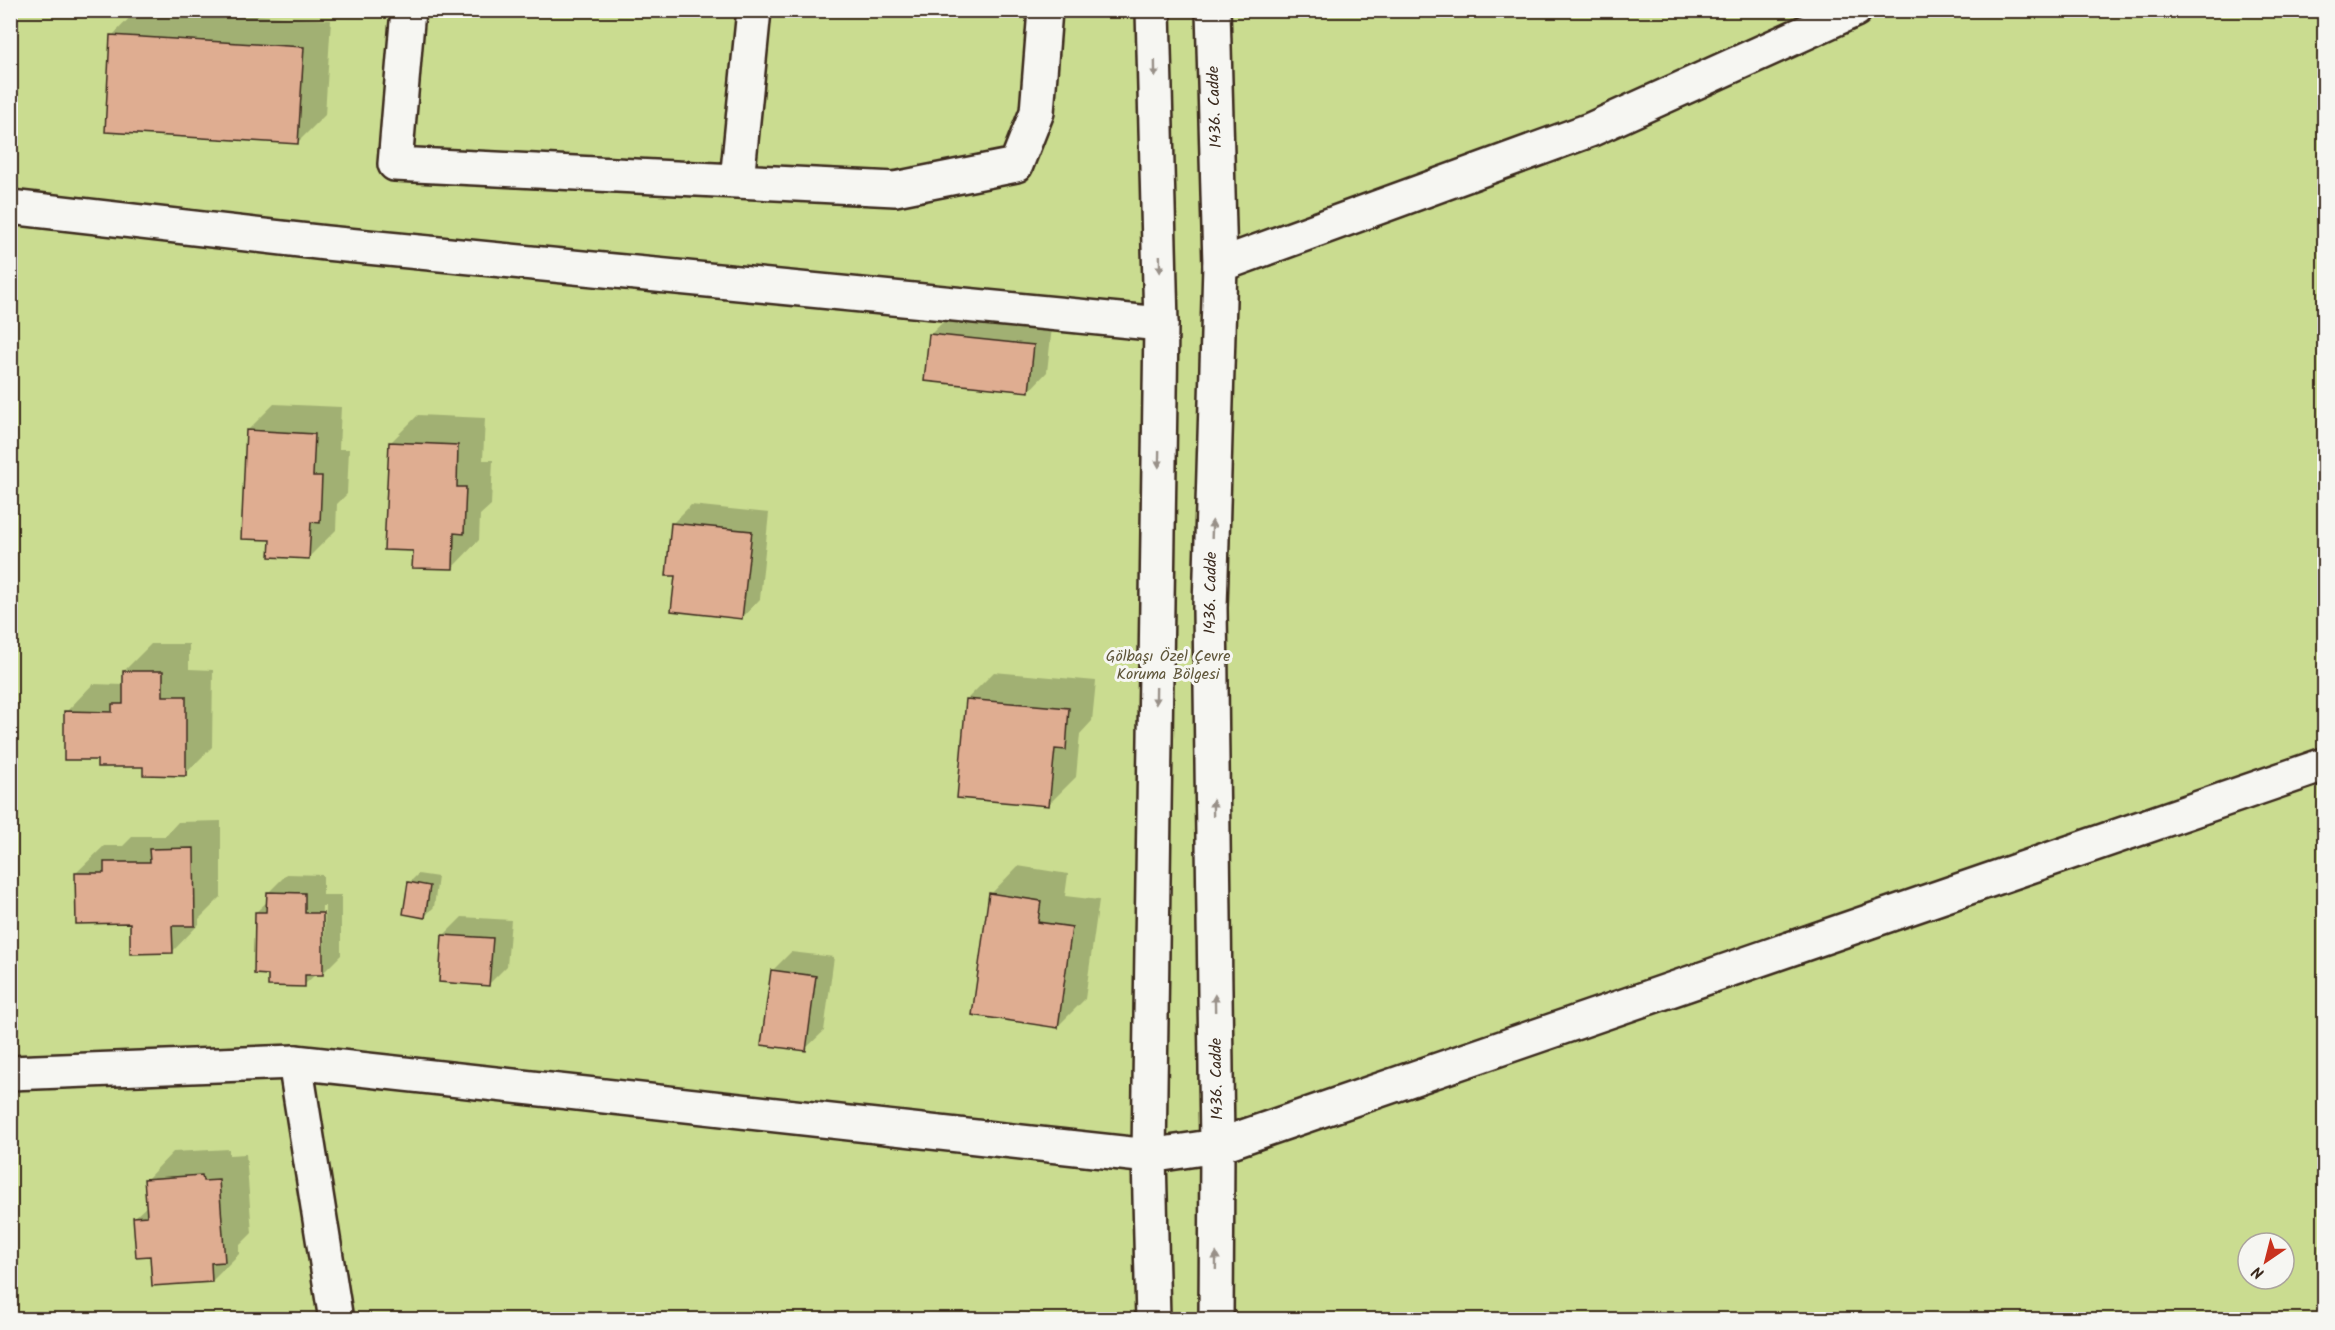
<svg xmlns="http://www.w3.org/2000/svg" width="2335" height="1330" viewBox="0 0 2335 1330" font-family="Kalam,sans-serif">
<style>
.green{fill:#cadc90;stroke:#828357;stroke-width:1.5;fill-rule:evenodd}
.shadow{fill:#0003;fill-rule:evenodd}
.building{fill:#dfad91;stroke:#3b2a1e;stroke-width:1.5}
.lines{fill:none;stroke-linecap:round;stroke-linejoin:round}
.minor-casing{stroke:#3b2a1e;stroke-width:38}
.tertiary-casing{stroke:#3b2a1e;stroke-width:38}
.minor{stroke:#f6f6f2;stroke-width:33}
.tertiary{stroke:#f6f6f2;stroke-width:33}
.oneway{fill:#989088}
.labels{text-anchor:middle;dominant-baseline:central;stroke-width:6;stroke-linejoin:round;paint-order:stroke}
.street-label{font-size:16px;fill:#3b2a1e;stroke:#f6f6f2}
.park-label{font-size:16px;fill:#5f563a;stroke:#f6f6f2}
</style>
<rect width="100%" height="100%" fill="#f6f6f2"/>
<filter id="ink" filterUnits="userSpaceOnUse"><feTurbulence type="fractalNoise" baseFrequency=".0167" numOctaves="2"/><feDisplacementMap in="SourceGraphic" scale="12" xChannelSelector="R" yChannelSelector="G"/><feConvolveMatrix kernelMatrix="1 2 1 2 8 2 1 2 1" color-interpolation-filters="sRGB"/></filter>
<g filter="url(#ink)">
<path class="green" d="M10,11H2324V1319H11ZM2248,1243H2284V1279H2248Z"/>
<path class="shadow" d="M137,10H174L331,20L325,115L298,142L112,36Z
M949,316L1052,327L1047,372L1029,391L930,335Z
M274,404L341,407L339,449H349L347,494L337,504L336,530L309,557L271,539L247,431Z
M418,415L485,418L483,460H493L491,505L480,515L479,540L452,568L415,549L391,442Z
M691,505L769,513L760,599L742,618L676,575L673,523Z
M151,644H189V669L213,670L212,747L185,774L98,758L66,712L93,684L124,685V671Z
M994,672L1096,681L1092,721L1080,734L1076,777L1049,804L967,699Z
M221,821V897L199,919V924L172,952L131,922L76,873L104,846H123L133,836H165L178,822Z
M1018,866L1068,874L1065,896L1099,900L1085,999L1058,1026L991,894Z
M287,874L323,875V895H341V955L322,974H316L304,985L270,973L256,912L268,901V893ZM322,906H325L324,958L321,961Z
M418,874L438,877L434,907L425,916L409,883Z
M462,917L511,920L507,966L489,984L444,935Z
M791,952L834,957L824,1031L805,1049L773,970Z
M229,1149V1155L246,1154L252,1233L239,1246V1254L212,1281L151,1254L134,1218L148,1205L146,1180L173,1152Z"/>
<path class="building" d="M110,35L304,47L298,144L105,132Z
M929,334L1034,345L1029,392L924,381Z
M246,430L315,434L313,476H322L320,523L311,522L309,559L269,557L270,540L241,539Z
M389,442L458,445L457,487H466L464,534L454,533L453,569L412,568L413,551L384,550Z
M671,523L752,531L742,619L671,611L675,576H666Z
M123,671H163V696H186V776L143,775V767H97V760H64V711L112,712V704H123Z
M966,699L1069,708L1066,750L1055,749L1049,806L957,798Z
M194,848L195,926H172L173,953L130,954V923L76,924L75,873H104V862H150L149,849Z
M408,882L430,886L425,918L403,914Z
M267,892L305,893V913H323V975H305V987L268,986V975L254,974L255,912H266Z
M989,893L1041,901L1038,922L1072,927L1058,1028L972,1015Z
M442,935L493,938L489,986L439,982Z
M771,970L816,976L806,1051L761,1045Z
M202,1175L203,1181L219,1180L225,1262L211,1263L212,1282L152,1286L150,1256L136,1257L133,1217L147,1216L144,1179Z"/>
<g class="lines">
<g class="minor-casing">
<path id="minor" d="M408,10L395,164L895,189L1016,165L1037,112L1045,10
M737,181L754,10
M10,207L326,243L1161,324
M1220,265L1590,130L1855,10
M295,1062L336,1320
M1217,1146L2324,765"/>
</g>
<g class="tertiary-casing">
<path id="tertiary" d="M1153,10L1161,324L1149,1156L1153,1320
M1213,10L1220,265L1210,608L1217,1146L1216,1320
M10,1073L295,1062L1149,1156L1217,1146"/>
</g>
<use href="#minor" class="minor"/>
<use href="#tertiary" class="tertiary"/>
</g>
<defs><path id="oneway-solid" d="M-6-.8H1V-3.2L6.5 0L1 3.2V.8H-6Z" transform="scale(1.5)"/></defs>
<g class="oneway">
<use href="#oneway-solid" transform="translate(1155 69) rotate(89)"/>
<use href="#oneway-solid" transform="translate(1160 264) rotate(89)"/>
<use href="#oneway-solid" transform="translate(1159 459) rotate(91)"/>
<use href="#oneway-solid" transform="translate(1212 529) rotate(-88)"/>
<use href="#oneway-solid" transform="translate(1156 696) rotate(91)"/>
<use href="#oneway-solid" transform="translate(1213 808) rotate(-91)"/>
<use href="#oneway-solid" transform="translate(1215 1003) rotate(-91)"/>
<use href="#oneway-solid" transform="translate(1216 1261) rotate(-89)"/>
</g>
</g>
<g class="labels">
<g class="street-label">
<text transform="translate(1215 107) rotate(-92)">1436. Cadde</text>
<text transform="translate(1211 593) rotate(-89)">1436. Cadde</text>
<text transform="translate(1217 1079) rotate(-91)">1436. Cadde</text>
</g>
<g class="park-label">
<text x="1168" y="656">Gölbaşı Özel Çevre<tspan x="1168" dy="18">Koruma Bölgesi</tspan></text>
</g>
</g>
<rect width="2335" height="1330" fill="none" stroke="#f6f6f2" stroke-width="36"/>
<rect x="18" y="18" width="2299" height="1294" fill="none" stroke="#3b2a1e" stroke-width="2" filter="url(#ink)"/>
<g transform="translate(2266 1261) rotate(215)"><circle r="28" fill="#f6f6f2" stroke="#aba49d" stroke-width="1.5"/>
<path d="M0-4.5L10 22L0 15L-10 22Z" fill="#c8321e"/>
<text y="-9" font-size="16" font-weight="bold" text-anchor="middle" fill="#3b2a1e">N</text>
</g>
</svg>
